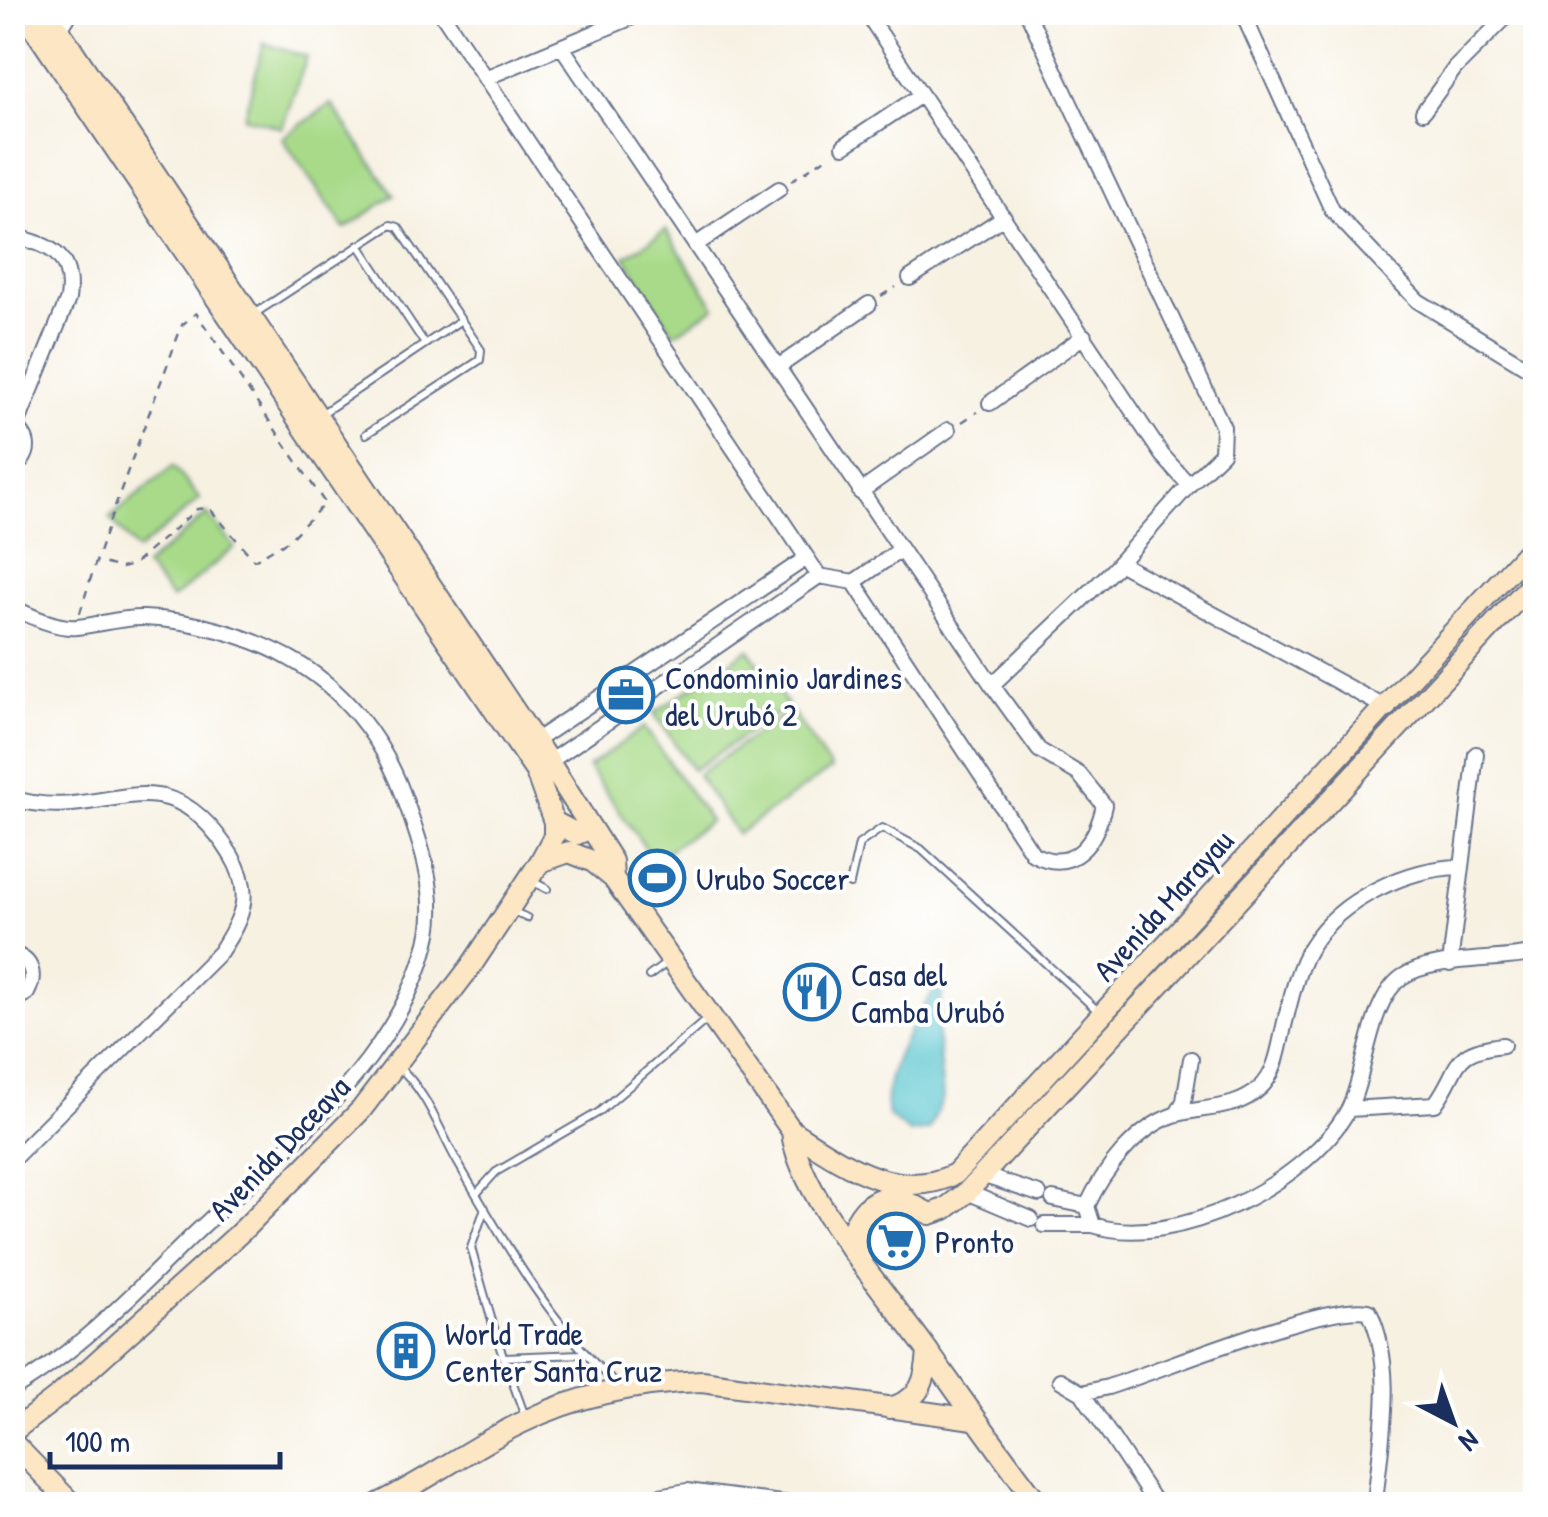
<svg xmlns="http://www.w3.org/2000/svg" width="1548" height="1517" viewBox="0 0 1548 1517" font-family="'Patrick Hand',sans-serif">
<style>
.green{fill:#a8da89;stroke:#628474;stroke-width:2.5}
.water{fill:#59c6cf;stroke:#3a7a96;stroke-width:2.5}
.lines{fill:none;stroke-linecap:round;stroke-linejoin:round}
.lane-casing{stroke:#68738c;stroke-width:10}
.street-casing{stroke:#68738c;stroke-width:18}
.secondary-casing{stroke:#68738c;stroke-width:24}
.path{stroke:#68738c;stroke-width:2.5;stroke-dasharray:8 8;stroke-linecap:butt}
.lane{stroke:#fff;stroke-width:6}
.street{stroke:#fff;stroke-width:14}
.secondary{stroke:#fce6c4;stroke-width:20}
.labels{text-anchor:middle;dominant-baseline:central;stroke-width:8;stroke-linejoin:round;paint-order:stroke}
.poi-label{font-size:32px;fill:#1b2f5e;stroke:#fff;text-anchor:start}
.street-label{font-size:32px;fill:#1b2f5e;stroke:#fff}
</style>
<rect width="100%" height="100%" fill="#fff"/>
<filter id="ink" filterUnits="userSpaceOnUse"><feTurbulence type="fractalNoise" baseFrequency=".01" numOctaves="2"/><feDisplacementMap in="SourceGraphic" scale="20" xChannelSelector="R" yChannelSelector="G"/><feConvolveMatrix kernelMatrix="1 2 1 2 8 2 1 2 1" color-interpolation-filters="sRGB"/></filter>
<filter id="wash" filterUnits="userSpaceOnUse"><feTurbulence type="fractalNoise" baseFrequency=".0048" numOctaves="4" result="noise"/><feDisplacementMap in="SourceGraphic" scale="40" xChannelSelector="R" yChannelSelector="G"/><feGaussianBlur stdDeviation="2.25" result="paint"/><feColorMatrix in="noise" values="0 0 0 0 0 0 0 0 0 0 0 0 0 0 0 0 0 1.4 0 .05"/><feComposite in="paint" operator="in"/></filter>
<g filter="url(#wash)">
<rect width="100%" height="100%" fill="#f7f1e2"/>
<path class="green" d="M264,43L307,57L282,128L244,117Z
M331,104L394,195L345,229L282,138Z
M666,230L715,307L674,334L625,257Z
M173,466L200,499L137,551L110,518Z
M207,514L235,547L172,599L145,566Z
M749,649L788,706L693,770L654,713Z
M791,710L831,769L737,834L697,775Z
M644,727L710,821L654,860L588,767Z"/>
<path class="water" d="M939,984L943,987L937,1032L943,1098L929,1130L910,1133L888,1116C879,1073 916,1017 939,984Z"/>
</g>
<g filter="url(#ink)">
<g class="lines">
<g class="lane-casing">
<path id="lane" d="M359,245L425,344
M254,314L391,225L398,227L461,320L321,414
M366,434L480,360L481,350L461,320
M530,880L547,889
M850,884L859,844L882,828L921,849L1099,1012
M510,910L527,918
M649,976L668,962
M398,1066C429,1095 438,1128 458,1163C503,1241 552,1327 619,1387
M477,1193L496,1172L599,1112L706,1020
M485,1208L471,1248L498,1342L526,1419
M504,1357L581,1354"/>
</g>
<g class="street-casing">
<path id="street" d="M441,12L485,78L645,12
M1027,12L1223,427L1222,453L1189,485
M1242,12L1332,210L1418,301L1536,373
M59,31L71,12
M562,47L992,685L1113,570L1189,485L1162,455L866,12
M485,78L819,576L854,582L900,550
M1423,112L1455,68L1511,12
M844,146L921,95
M12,236C52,244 74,257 68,299L16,427
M697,244L779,189
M910,278L1004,217
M778,367L869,304
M990,403L1084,336
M12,426C32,436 32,457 12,468
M860,492L948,430
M1119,563L1388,709
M854,582L1033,854C1074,875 1096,842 1104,805L1079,774L1039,750L992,685
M12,607C30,616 57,629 77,627C99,625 121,617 144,618C192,620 247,635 289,658C342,687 382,737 403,794C418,836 438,888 429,934C402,1061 279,1153 190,1238C134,1293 80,1350 12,1390
M535,741L805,559
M549,762L819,576
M12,798C103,828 162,743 231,855C254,893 243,917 220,952L12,1160
M1460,867C1408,868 1340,899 1311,946C1298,967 1292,994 1286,1018C1280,1040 1278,1072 1260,1088C1236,1111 1203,1106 1174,1115C1136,1128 1103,1171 1087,1206L1093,1225C1174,1251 1308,1183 1348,1110C1367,1074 1368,1001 1402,977C1433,956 1497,962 1536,953
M12,954C33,959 36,976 27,993L12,1001
M1450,964L1476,754
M1349,1109L1435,1104C1462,1067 1449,1051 1503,1045
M1177,1114L1184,1101L1191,1059
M982,1175L1039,1194
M967,1192L1031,1219
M1053,1199L1087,1206
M1044,1225H1093
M1060,1380L1082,1393L1108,1387C1161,1370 1324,1302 1369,1311C1397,1370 1380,1442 1375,1504
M1082,1393L1156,1504
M615,1504L687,1491L789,1504"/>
</g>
<g class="secondary-casing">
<path id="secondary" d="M23,12L536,772L554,822L577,834L591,828
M47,12L549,762L612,861L613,878L792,1131C797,1195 889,1295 927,1350C964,1402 1000,1454 1039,1504
M540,862L569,852L592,861L613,878
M792,1131C842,1163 896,1203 955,1174L1536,542
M847,1240C857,1216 865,1200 893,1195L930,1214L945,1209L967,1192L1536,579
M861,1260C868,1230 882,1210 913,1207
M889,1408C921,1400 926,1381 928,1351
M12,1432L60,1395L242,1231L361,1110L471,966L540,862L554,836V822
M12,1442L72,1504
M378,1504C427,1481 471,1447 521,1423C577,1395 639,1383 702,1381L973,1419"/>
</g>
<path class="path" d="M791,181L830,155
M881,296L896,287
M962,422L977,412
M80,613C109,515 147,421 182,325L196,313L325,503L289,540L254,560L209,508L197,509L133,565L121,568L95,561"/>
<use href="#lane" class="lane"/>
<use href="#street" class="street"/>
<use href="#secondary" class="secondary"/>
</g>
</g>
<defs>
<g id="office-ring" transform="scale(2.875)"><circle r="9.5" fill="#fff" stroke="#1f6fb2" stroke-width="1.5"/><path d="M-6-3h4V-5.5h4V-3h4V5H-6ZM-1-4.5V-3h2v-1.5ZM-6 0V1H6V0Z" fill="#1f6fb2"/></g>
<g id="stadium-ring" transform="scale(2.875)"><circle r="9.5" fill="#fff" stroke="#1f6fb2" stroke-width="1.5"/><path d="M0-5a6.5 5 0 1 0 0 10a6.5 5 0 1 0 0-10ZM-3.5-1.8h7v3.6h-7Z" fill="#1f6fb2"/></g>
<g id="restaurant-ring" transform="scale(2.875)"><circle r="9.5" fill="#fff" stroke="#1f6fb2" stroke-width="1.5"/><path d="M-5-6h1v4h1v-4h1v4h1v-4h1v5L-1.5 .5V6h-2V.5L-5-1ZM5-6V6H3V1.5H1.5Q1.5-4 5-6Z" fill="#1f6fb2"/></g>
<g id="supermarket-ring" transform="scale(2.875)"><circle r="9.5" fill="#fff" stroke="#1f6fb2" stroke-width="1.5"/><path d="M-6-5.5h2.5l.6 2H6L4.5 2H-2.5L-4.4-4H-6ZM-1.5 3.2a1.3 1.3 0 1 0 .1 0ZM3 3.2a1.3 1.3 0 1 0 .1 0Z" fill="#1f6fb2"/></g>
<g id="building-ring" transform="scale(2.875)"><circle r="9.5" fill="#fff" stroke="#1f6fb2" stroke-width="1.5"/><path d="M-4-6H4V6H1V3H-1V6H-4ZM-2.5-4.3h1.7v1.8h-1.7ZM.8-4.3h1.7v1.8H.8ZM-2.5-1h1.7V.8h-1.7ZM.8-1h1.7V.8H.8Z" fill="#1f6fb2"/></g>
</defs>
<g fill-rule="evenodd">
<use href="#office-ring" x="626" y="695"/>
<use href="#stadium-ring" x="657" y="878"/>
<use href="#restaurant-ring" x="812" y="992"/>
<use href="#supermarket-ring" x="896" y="1241"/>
<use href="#building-ring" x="406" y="1351"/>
</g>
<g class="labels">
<g class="poi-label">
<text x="665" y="677">Condominio Jardines<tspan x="665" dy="37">del Urubó 2</tspan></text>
<text x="696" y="878">Urubo Soccer</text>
<text x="851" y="974">Casa del<tspan x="851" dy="37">Camba Urubó</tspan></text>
<text x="935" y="1241">Pronto</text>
<text x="445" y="1333">World Trade<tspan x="445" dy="37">Center Santa Cruz</tspan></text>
</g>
<g class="street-label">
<text transform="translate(1163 905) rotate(-48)">Avenida Marayau</text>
<text transform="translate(279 1148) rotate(-46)">Avenida Doceava</text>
</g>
</g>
<rect width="1548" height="1517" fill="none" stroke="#fff" stroke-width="50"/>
<g transform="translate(1453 1422) rotate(139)" stroke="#ffffff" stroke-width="8" paint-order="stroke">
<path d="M0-8L18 38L0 25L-18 38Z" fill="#1b2f5e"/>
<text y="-15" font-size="28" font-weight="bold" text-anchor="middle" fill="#1b2f5e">N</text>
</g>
<path d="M50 1452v15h230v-15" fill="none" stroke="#1b2f5e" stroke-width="5"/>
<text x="65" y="1452" font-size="30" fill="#1b2f5e" stroke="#ffffff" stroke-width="8" paint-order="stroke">100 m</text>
</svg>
